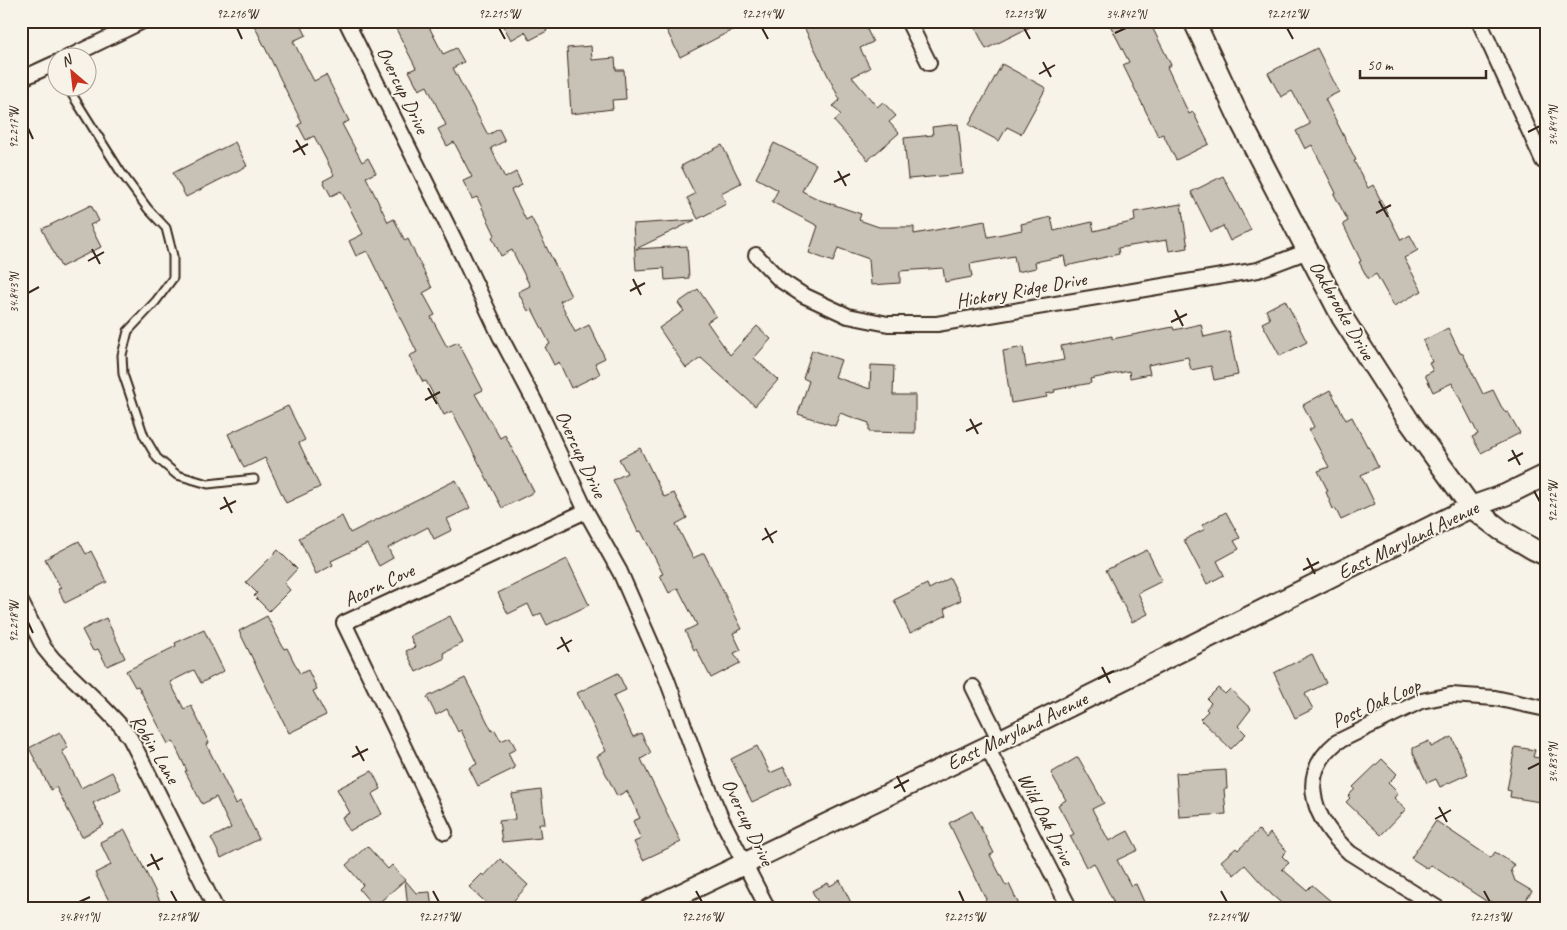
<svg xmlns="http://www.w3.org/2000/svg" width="1567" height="930" viewBox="0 0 1567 930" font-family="Caveat,sans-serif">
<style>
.building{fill:#c8c1b6;stroke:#3b2a1e}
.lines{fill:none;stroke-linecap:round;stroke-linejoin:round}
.lane-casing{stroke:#3b2a1e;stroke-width:11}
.street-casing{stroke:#3b2a1e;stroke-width:18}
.secondary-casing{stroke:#3b2a1e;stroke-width:24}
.lane{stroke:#f7f3e8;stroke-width:7}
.street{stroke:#f7f3e8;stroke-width:14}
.secondary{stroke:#f7f3e8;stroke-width:20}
.ticks{fill:none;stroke:#3b2a1e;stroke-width:2}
.labels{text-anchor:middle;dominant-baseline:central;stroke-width:4;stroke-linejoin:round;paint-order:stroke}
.street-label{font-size:20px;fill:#3b2a1e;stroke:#f7f3e8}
.neatline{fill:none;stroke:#3b2a1e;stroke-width:2}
.ticks-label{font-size:12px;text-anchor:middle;fill:#3b2a1e}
</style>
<rect width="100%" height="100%" fill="#f7f3e8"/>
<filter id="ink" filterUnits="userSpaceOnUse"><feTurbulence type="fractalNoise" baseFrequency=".02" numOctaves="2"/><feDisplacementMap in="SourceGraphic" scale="10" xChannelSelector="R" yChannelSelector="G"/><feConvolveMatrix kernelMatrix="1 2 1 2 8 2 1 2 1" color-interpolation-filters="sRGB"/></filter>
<g filter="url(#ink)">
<path class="building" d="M252,21H299L306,35L293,41L314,81L326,75L349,121L342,124L362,162L368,158L376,173L366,177L388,222L394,219L405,241L408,239L432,288L423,293L435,315L431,317L447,347L458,342L483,390L475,394L500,438L505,435L534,492L502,508L452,411L444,415L426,381L423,382L409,356L417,352L367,251L356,256L349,241L363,234L341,191L331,196L323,181L334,175L314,136L306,140L298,125L302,123Z
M392,21H426L443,54L456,48L464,62L453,68L488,135L499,129L505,141L491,148L505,178L516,172L522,185L511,190L526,220L531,217L571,296L560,301L575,332L589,325L605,358L595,363L600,374L571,388L559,362L554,365L545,347L550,344L532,309L528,311L518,292L530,286L512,250L501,256L492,237L495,235L477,197L472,199L463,181L472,177L454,142L447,146L438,129L446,125L427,86L419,90L409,71L416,68Z
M501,21H543L542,22L547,31L530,40L525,32L511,40Z
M662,21H750L680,57Z
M801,21H863L873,42L860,48L870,68L852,77L877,107L883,102L896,116L889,122L899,133L868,160L834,121L841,115L833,106L840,100Z
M972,21H1042L986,49Z
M1108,21H1149L1171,65L1167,67L1189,114L1193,112L1209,144L1176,160L1163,134L1158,136L1123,65L1129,62Z
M591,46L592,60L615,58L616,70H624L626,99L612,100L613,109L571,114L567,48Z
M1317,48L1339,92L1325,99L1356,160L1354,161L1368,188L1373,185L1401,240L1410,235L1418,250L1404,258L1422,291L1394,306L1376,274L1368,279L1359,262L1361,261L1343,224L1348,221L1334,194L1336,193L1312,145L1305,149L1296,131L1310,124L1292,91L1281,97L1268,73Z
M1002,64L1046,88L1021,134L1007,127L999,141L969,125Z
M958,124L963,174L908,179L904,138L933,135L932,127Z
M235,142L247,166L186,197L173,173Z
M774,143L816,164L802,191L820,200L861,214L859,220L879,227H914V234L985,221L988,237L1022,230L1021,224L1051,217L1054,231L1092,222L1094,231L1135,221L1134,212L1181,204L1188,248L1169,251L1167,240L1118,248L1119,254L1066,266L1064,256L1035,262L1036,268L1017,272L1014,256L970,264L972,277L945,282L943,268L900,271V283L871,285L869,259L838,248L833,262L809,253L818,226L772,202L778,190L756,178Z
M722,145L741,183L721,193L726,204L698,219L687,198L695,194L681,166Z
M1223,176L1251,230L1230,241L1223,226L1211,232L1191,192Z
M91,205L99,221L90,225L101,247L61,267L42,229Z
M695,220L636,249L687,246L689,278L665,280L664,268L636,270L633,224Z
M698,289L716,316L707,322L730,355L757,326L771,339L754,358L778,380L755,406L701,358L686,368L659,328L684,311L678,303Z
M1285,300L1307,342L1280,356L1262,323L1270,319L1266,310Z
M1201,324L1204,337L1229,331L1238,375L1214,380L1211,366L1191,370L1188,357L1148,365L1150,374L1130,378L1129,371L1090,379L1091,383L1054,390L1055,392L1046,394L1047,397L1011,403L1003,351L1023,347L1026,367L1064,360L1061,346L1112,336V339L1173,327L1174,330Z
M1448,328L1460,353L1463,354L1483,394L1493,390L1501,406L1506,413L1508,412L1520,433L1481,453L1472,437L1478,434L1452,383L1433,392L1425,375L1433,371L1429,363L1432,362L1423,341Z
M812,350L841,360L835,377L870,389L871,365L894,366L893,395H915V433L869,432V423L840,413L835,426L798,414L809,381L803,378Z
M1330,390L1346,420L1352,417L1368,448L1369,447L1378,467L1361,475L1375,504L1341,520L1335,508L1333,509L1326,492L1328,491L1318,471L1329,467L1309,430L1314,427L1303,405Z
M288,406L305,440L299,443L320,487L286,503L265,458L244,468L228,434Z
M640,448L664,497L674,493L687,518L676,524L693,558L704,553L742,629L733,633L741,650L734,653L740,663L711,678L696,649L694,650L685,631L697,625L678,588L669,593L660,575L663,574L641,531L638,532L613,480L627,473L619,459Z
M456,480L470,508L447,519L452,530L434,539L428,527L388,548L393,558L379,566L367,544L331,561L333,565L316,574L299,538L342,516L350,533Z
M1226,512L1240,538L1234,541L1239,549L1217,561L1224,575L1207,584L1184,540L1205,529L1202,525Z
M79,541L86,554L91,551L107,582L65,603L58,589L61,588L45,559Z
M278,550L297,569L284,583L290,590L269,611L254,596L257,593L246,582Z
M1147,550L1162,581L1138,593L1148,614L1132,622L1106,570Z
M567,559L589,605L547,625L541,613L534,617L528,604L508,614L498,593Z
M950,578L961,600L944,609L947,615L910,633L894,600L927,584L929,589Z
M267,616L284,649L287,648L300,674L308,670L317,689L313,691L326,715L289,733L239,631Z
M450,616L463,643L443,653L445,658L416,672L406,651L415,647L410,636Z
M106,618L125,658L107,666L98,649L93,651L82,630Z
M204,630L224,671L201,683L194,670L170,682L184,709L191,705L209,743L206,744L236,804L240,801L259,839L221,858L211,838L231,828L216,797L202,804L185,771H187L173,741L168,744L138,686L135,687L126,671L176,646L175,643Z
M1312,654L1326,683L1305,694L1313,709L1295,718L1274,673Z
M618,673L626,690L613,696L633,737L641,733L651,753L641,759L681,842L643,860L634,842L641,839L633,821L640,818L627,791L617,796L597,756L606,751L577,693Z
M465,678L492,731L495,730L501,741L510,737L516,749L508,753L515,768L478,786L469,768L477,764L461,730L458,732L447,709L436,715L427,697Z
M1218,688L1225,694L1230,689L1251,709L1238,726L1246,734L1231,749L1200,719L1208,711L1206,709L1211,703L1207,699Z
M60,732L68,748L62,751L81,788L112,772L121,789L93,803L104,825L82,837L56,787L51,790L29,748Z
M1452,737L1468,774L1440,787L1436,779L1427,783L1413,753V748L1429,741L1431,747Z
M757,746L770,773L784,767L792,783L752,802L731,759Z
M1515,747L1535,750L1533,757L1546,759V803L1510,797L1511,791L1507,790Z
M1078,757L1104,803L1092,809L1109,841L1128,831L1138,850L1117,860L1131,886L1136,884L1144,902H1143L1146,909H1117L1094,863L1086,867L1070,836L1074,834L1058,805L1066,800L1051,773Z
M1382,759L1397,774L1388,783L1398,793L1394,798L1406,809L1381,835L1346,802L1350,798L1348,796L1355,789L1353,787Z
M1226,770L1227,789H1224L1226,814L1179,817L1176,773Z
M372,771L381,789L372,794L382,814L349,831L342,817L350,813L337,789Z
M541,790L545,824H539L541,838L502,842L499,821L515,819L512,794Z
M972,811L994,853L990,855L1006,886L1009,884L1021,909H991L989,905L984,903L986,899L949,823Z
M1436,821L1491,858L1495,852L1515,865L1511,870L1515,881L1532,891L1520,909H1502L1490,901L1489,903L1431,865L1428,869L1411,858Z
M125,830L160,901L144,909H113L95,873L111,865L100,842Z
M1259,830L1266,838L1270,833L1287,851L1282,856L1289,863L1282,869L1307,890L1312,885L1340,909H1288L1271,894L1245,865L1234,875L1221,861L1236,848L1238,850Z
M367,846L388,869L392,865L405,880L374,907L359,889L363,885L346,865Z
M500,859L528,885L506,909H493L469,887L482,874L484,876Z
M405,880L416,893L430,892L432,909H408Z
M840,880L854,909H823L820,903L819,904L812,891L828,883L830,886Z"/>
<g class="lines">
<g class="lane-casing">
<path id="lane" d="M68,88L120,171L148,209L166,228L173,256V278L156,301L128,331L122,355L123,374L144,436L157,458L177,475L208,484L254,479"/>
</g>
<g class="street-casing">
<path id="street" d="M346,21L463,257L500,336L538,408L586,511L620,572L666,677L697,761L722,820L768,909
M908,21L929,63
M1479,21L1543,161
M67,58L143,21
M21,79L58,62
M756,255L780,280L803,295L848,316L888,324H937L1258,270L1308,251
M21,602L44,648L53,659L100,704L121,726L130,738L144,765L216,909
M973,687L1000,741
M987,747L1070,909
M445,832L344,623L586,511
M1439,909L1350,853C1316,822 1294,777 1337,742L1421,701L1451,695L1495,698L1546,709"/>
</g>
<g class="secondary-casing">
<path id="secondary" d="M1194,21L1241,122L1342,317L1407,418L1471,507L1501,530L1533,549L1546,555
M650,909L987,747L1471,507L1505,495L1546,475"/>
</g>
<use href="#lane" class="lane"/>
<use href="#street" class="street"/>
<use href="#secondary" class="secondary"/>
</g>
</g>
<path class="ticks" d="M237,28L242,39M499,28L505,39M762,28L768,39M1024,28L1030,39M1287,28L1293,39M1115,33L1126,28M1043,62L1051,77M1039,74L1055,65M28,128L33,139M1528,132L1540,126M296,140L305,155M293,152L308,144M838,171L846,186M834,182L850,174M1379,201L1388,217M1376,213L1391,205M92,249L100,264M88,261L104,252M633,279L641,295M630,291L645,283M28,293L39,287M1175,310L1183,326M1171,322L1187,314M428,388L437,404M425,400L440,392M970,419L978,434M966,431L982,423M1512,450L1520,465M1508,461L1523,453M1534,491L1540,502M224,497L232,513M220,509L236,501M765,528L773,543M762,540L777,531M1307,558L1315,574M1303,570L1319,562M28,622L33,633M561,637L569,652M557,649L572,640M1102,667L1110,683M1098,679L1114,671M356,746L364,761M352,757L368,749M1528,769L1540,763M897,776L905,792M894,788L909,780M1439,807L1447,822M1435,819L1451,810M151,854L159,870M147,866L163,858M171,891L177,902M433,891L439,902M696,891L702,902M959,891L964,902M1221,891L1227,902M1484,891L1490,902M79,902L90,897"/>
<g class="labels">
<g class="street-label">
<text transform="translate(403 90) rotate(64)">Overcup Drive</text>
<text transform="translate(1021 290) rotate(-10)">Hickory Ridge Drive</text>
<text transform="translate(1342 310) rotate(60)">Oakbrooke Drive</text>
<text transform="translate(581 454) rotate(65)">Overcup Drive</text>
<text transform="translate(1408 540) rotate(-26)">East Maryland Avenue</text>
<text transform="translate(379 585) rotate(-25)">Acorn Cove</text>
<text transform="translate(1376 703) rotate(-24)">Post Oak Loop</text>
<text transform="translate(1017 731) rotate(-26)">East Maryland Avenue</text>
<text transform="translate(155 749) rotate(59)">Robin Lane</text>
<text transform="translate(1046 819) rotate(63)">Wild Oak Drive</text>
<text transform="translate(748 822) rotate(64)">Overcup Drive</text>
</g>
</g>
<rect width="1567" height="930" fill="none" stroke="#f7f3e8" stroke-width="55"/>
<g transform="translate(72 72) rotate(332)"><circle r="24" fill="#f7f3e8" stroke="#aca397"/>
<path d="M0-4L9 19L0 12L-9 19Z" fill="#c8321e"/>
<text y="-8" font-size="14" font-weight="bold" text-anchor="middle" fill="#3b2a1e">N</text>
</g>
<path d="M1360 70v8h126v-8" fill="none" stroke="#3b2a1e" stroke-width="2.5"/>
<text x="1367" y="70" font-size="15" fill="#3b2a1e" stroke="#f7f3e8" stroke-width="4" paint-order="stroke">50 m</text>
<rect x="28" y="28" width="1512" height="874" class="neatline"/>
<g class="ticks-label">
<text x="237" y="18">92.216°W</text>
<text x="499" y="18">92.215°W</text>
<text x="762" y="18">92.214°W</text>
<text x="1024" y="18">92.213°W</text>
<text x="1126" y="18">34.842°N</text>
<text x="1287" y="18">92.212°W</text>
<text transform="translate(1553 126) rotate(-90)" y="4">34.841°N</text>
<text transform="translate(14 128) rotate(-90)" y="4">92.217°W</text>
<text transform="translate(14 293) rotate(-90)" y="4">34.843°N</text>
<text transform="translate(1553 502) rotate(-90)" y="4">92.212°W</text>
<text transform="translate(14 622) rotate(-90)" y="4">92.218°W</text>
<text transform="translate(1553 763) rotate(-90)" y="4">34.839°N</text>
<text x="79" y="921">34.841°N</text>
<text x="177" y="921">92.218°W</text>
<text x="439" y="921">92.217°W</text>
<text x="702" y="921">92.216°W</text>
<text x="964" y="921">92.215°W</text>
<text x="1227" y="921">92.214°W</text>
<text x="1490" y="921">92.213°W</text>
</g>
</svg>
